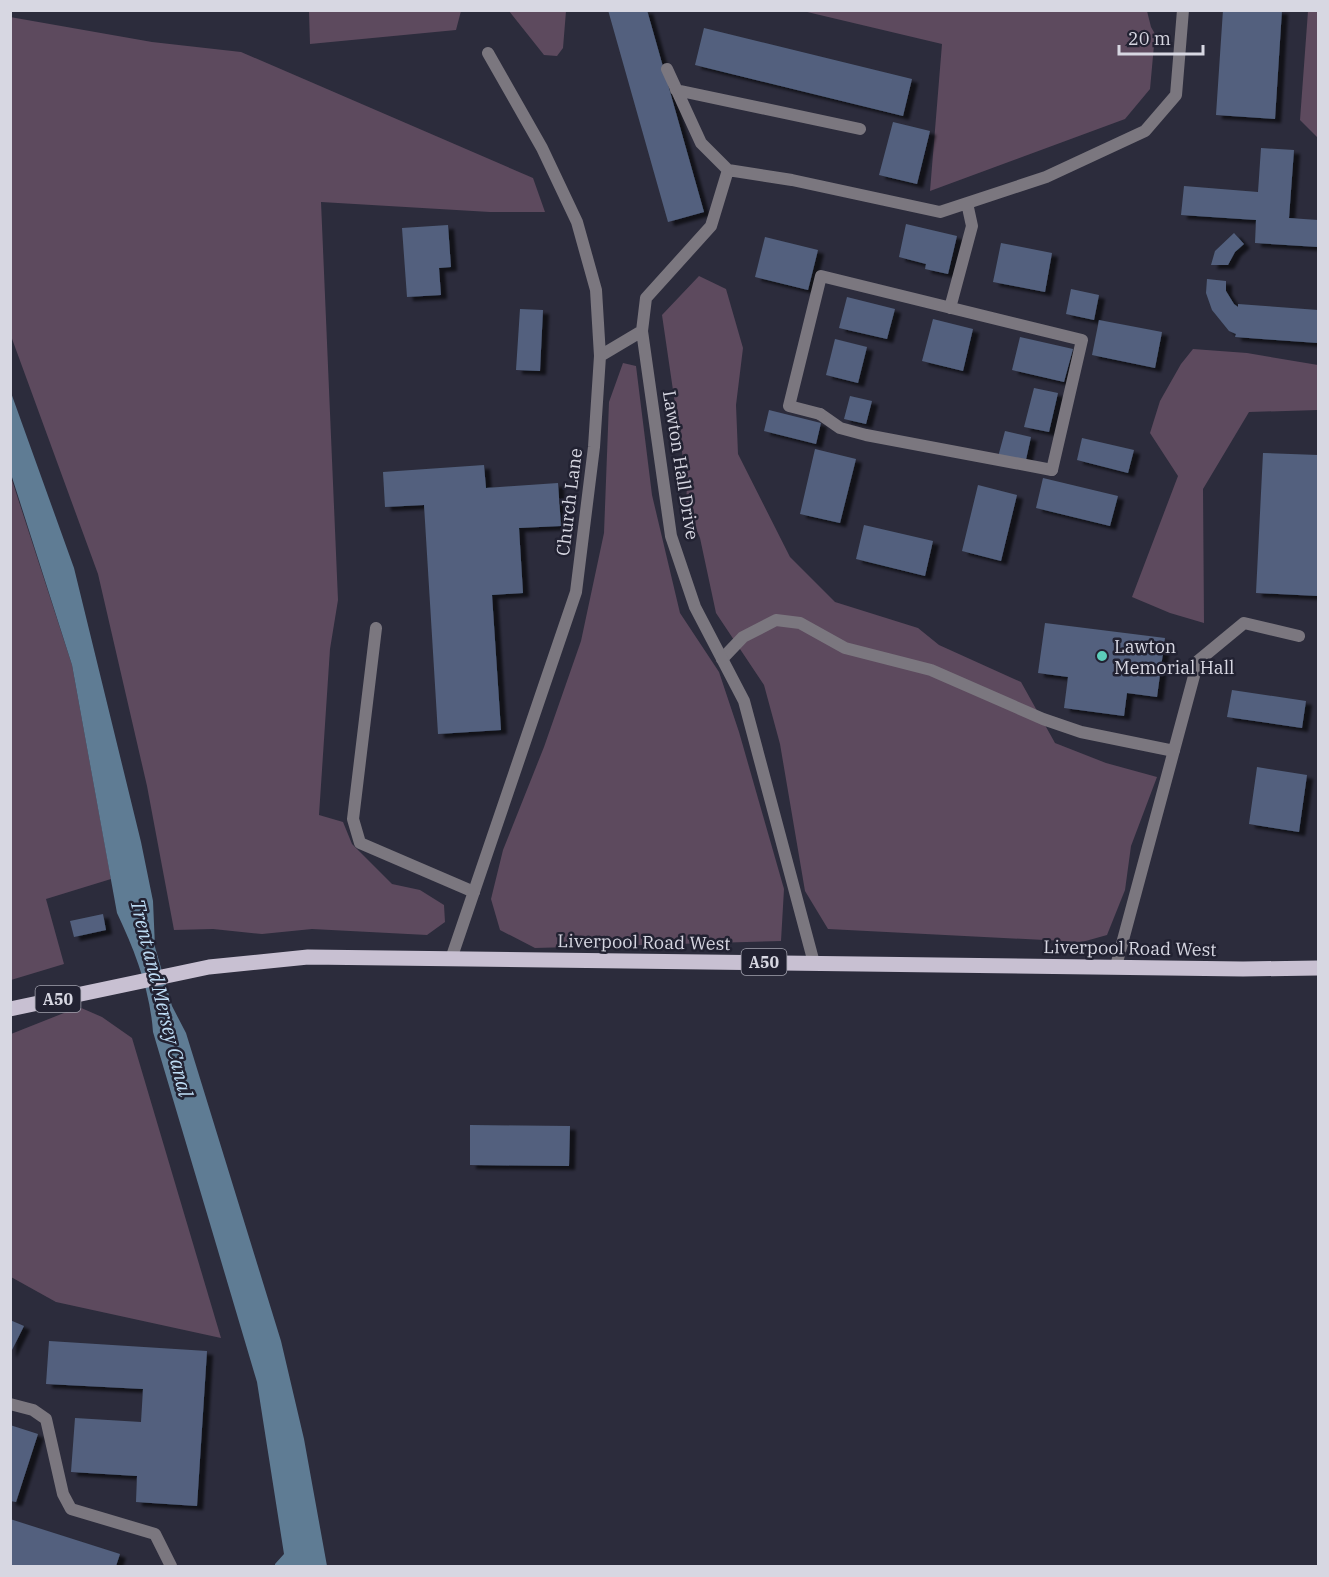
<svg xmlns="http://www.w3.org/2000/svg" width="1329" height="1577" viewBox="0 0 1329 1577" font-family="'IBM Plex Serif',serif">
<style>
.green{fill:#5d4a5e}
.water{fill:#5f7c94}
.building{fill:#52617e;filter:url(#shadow)}
.lines{fill:none;stroke-linecap:round;stroke-linejoin:round}
.service{stroke:#7b777f;stroke-width:12}
.minor{stroke:#7b777f;stroke-width:12}
.primary{stroke:#c8c0d2;stroke-width:15}
.poi-dot{fill:#5ccebb;stroke:#222232;stroke-width:2}
.labels{text-anchor:middle;dominant-baseline:central;stroke-width:5;stroke-linejoin:round;paint-order:stroke}
.shield{fill:#222232;stroke:#a1a1ad;stroke-width:1.5}
.shield-label{font-size:16px;font-weight:bold;fill:#d7d7e2}
.street-label{font-size:18px;fill:#d7d7e2;stroke:#222232}
.poi-label{font-size:18px;fill:#d7d7e2;stroke:#222232;text-anchor:start}
.water-label{font-size:20px;font-style:italic;fill:#bfdef7;stroke:#222232}
</style>
<defs>
<filter id="shadow"><feDropShadow dx="6" dy="4" stdDeviation="1.5" flood-color="#0009"/></filter>
</defs>
<rect width="100%" height="100%" fill="#2c2c3c"/>
<path class="green" d="M309,11V10L461,11L456,30L310,44Z
M509,11H566L563,48L557,56L544,55Z
M803,11H1147L1151,27L1155,34L1150,89L1125,119L930,191L942,44Z
M1308,11H1318V138L1300,120Z
M10,17L152,42L241,52L533,178L545,212H490L321,202L338,600L330,649L319,815L343,822L352,844L392,884L420,890L444,905L445,922L427,935L312,929L262,934L213,929L174,930L147,786L98,574L11,336Z
M699,276L726,289L743,348L736,405L738,454L790,557L835,602L918,628L939,645L1021,682L1055,743L1106,763L1157,777L1131,846L1125,890L1107,935L1082,942L828,929L805,891L780,744L764,685L716,613L700,538L686,504L687,486L662,315Z
M1193,349L1247,353L1318,365V410L1249,412L1203,489L1204,623L1170,613L1132,597L1178,476L1150,433L1160,401L1181,364Z
M623,363L636,366L652,495L680,613L719,672L739,732L784,889L781,941L535,948L500,930L491,899L503,850L544,747L581,641L604,533L609,402Z
M10,474L72,665L111,879L46,899L64,964L11,980Z
M79,1007L102,1017L132,1038L221,1338L56,1302L11,1277V1034Z"/>
<path class="water" d="M10,390L74,568L141,842L153,901L155,947L172,1006L186,1033L281,1341L304,1439L327,1566H275V1564L284,1554L257,1382L153,1032C150,990 135,951 117,913L72,665L11,474Z"/>
<path class="building" d="M608,10H647L704,212L668,222Z
M1223,10H1282L1275,119L1216,115Z
M704,28L912,79L903,116L695,65Z
M893,122L930,131L917,184L879,175Z
M1261,148L1294,150L1289,218L1318,220V247L1255,243L1256,220L1181,215L1184,186L1258,192Z
M906,224L957,236L948,274L925,269L926,264L899,257Z
M448,225L451,267L439,268L441,295L407,297L402,228Z
M1234,233L1244,244L1235,252L1228,265H1211L1215,251Z
M765,237L818,250L808,290L755,277Z
M1001,243L1052,253L1045,292L993,282Z
M1207,279L1226,281V291L1234,304L1238,307V304L1318,310V343L1235,337L1236,334L1229,331L1212,310L1206,293Z
M1071,289L1099,295L1094,320L1066,314Z
M847,297L895,309L887,339L839,328Z
M520,309L543,310L540,371L516,370Z
M933,319L973,329L963,371L922,361Z
M1099,320L1162,332L1155,368L1092,355Z
M1020,337L1073,349L1064,382L1012,370Z
M835,339L867,347L858,383L826,375Z
M1034,388L1058,393L1049,432L1024,427Z
M850,396L872,401L866,424L844,419Z
M769,410L821,423L816,444L764,431Z
M1005,431L1031,437L1025,464L998,457Z
M1082,438L1134,450L1128,473L1077,460Z
M815,449L856,459L840,523L800,514Z
M1263,453L1318,455V596L1256,593Z
M484,465L486,488L558,483L561,526L519,528L523,593L492,595L501,730L438,734L424,505L385,507L383,472Z
M1043,478L1118,496L1110,526L1036,508Z
M978,485L1017,495L1001,561L962,551Z
M864,525L933,541L925,576L856,559Z
M1045,623L1165,638L1157,697L1127,693L1124,716L1064,708L1068,677L1038,673Z
M1232,690L1306,701L1302,728L1227,717Z
M1257,767L1307,775L1299,832L1249,824Z
M103,914L106,930L74,937L70,921Z
M470,1125L570,1126L569,1166L470,1165Z
M10,1320L24,1326L10,1354Z
M49,1341L207,1351L197,1506L136,1502L137,1476L71,1472L75,1418L141,1422L143,1389L46,1384Z
M10,1425L38,1434L16,1502L10,1501Z
M10,1519L120,1554L116,1566H10Z"/>
<g class="lines">
<path class="service" d="M820,414L840,428L866,435L1052,470
M376,628L353,819L360,843L474,892
M722,659L743,637L776,620L800,623L845,648L931,670L1043,719L1081,732L1174,751
M1116,966L1198,661L1244,623L1299,636
M10,1404L33,1410L46,1419L63,1494L71,1509L155,1534L171,1566"/>
<path class="minor" d="M667,69L701,143L728,170L792,180L940,212L1046,177L1145,131L1176,95L1183,10
M676,90L860,129
M728,170L711,226L646,298L642,331L671,536L695,607L744,701L814,963
M950,308L972,226L967,203
M600,356L642,331
M820,414L789,406L821,276L1082,340L1052,470
M451,959L576,592L594,447L600,356L596,290L577,222L542,148L488,53"/>
<path class="primary" d="M10,1009L209,967L308,957L1243,969L1318,968"/>
</g>
<circle class="poi-dot" cx="1102" cy="656" r="6"/>
<g class="labels">
<g class="shield">
<rect x="741.5" y="949" width="45" height="26" rx="4.5"/>
<rect x="35.5" y="986" width="45" height="26" rx="4.5"/>
</g>
<g class="shield-label">
<text x="764" y="962">A50</text>
<text x="58" y="999">A50</text>
</g>
<g class="street-label">
<text transform="translate(681 465) rotate(81)">Lawton Hall Drive</text>
<text transform="translate(569 502) rotate(-83)">Church Lane</text>
<text transform="translate(644 942) rotate(1)">Liverpool Road West</text>
<text transform="translate(1130 948) rotate(1)">Liverpool Road West</text>
</g>
<g class="poi-label">
<text x="1114" y="646">Lawton<tspan x="1114" dy="21">Memorial Hall</tspan></text>
</g>
<g class="water-label">
<text transform="translate(162 998) rotate(76)">Trent and Mersey Canal</text>
</g>
</g>
<rect width="1329" height="1577" fill="none" stroke="#d7d7e2" stroke-width="24"/>
<path d="M1119 45v9h84v-9" fill="none" stroke="#d7d7e2" stroke-width="3"/>
<text x="1128" y="45" font-size="18" fill="#d7d7e2" stroke="#222232" stroke-width="4.5" paint-order="stroke">20 m</text>
</svg>
